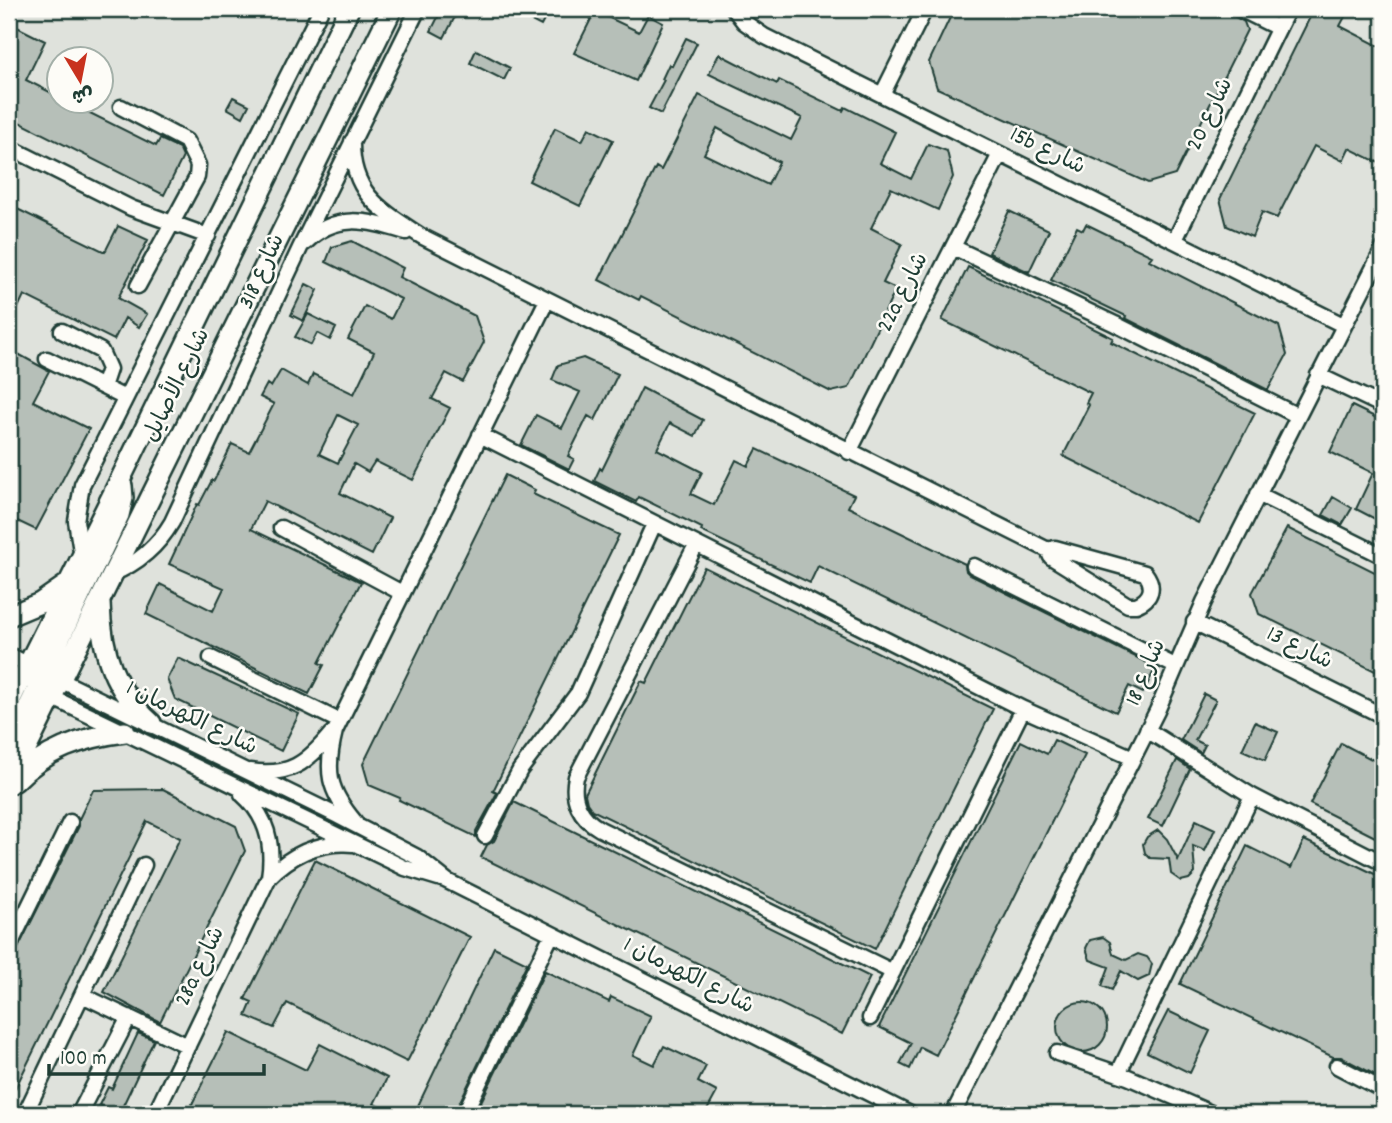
<svg xmlns="http://www.w3.org/2000/svg" width="1392" height="1123" viewBox="0 0 1392 1123" font-family="Dekko,'Playpen Sans Arabic',sans-serif">
<style>
.built{fill:#dfe2dc;fill-rule:evenodd}
.building{fill:#b6bfb8;stroke:#1f3d34;stroke-width:2;fill-rule:evenodd}
.lines{fill:none;stroke-linecap:round;stroke-linejoin:round}
.minor-casing{stroke:#1f3d34;stroke-width:19}
.major-casing{stroke:#1f3d34;stroke-width:24}
.minor{stroke:#fdfcf7;stroke-width:14}
.major{stroke:#fdfcf7;stroke-width:19}
.labels{text-anchor:middle;dominant-baseline:central;stroke-width:5;stroke-linejoin:round;paint-order:stroke}
.street-label{font-size:23px;fill:#1f3d34;stroke:#fdfcf7}
</style>
<rect width="100%" height="100%" fill="#f0f1eb"/>
<filter id="ink" filterUnits="userSpaceOnUse"><feTurbulence type="fractalNoise" baseFrequency=".0143" numOctaves="2"/><feDisplacementMap in="SourceGraphic" scale="14" xChannelSelector="R" yChannelSelector="G"/><feConvolveMatrix kernelMatrix="1 2 1 2 8 2 1 2 1" color-interpolation-filters="sRGB"/></filter>
<g filter="url(#ink)">
<path class="built" d="M9,9H1383V1114H9ZM60,60H102V102H60Z"/>
<path class="building" d="M442,9H459L444,38L431,31Z
M508,9H550L541,26Z
M954,9H1230L1232,15L1244,22L1247,30L1175,175L1148,183L937,88L929,62Z
M1314,9H1349L1340,26L1383,48V165L1349,148L1343,161L1314,146L1277,218L1262,212L1252,237L1227,226L1220,199Z
M595,11L639,32L648,15L663,23L636,81L574,53Z
M9,23L45,41L26,80L60,97V102H68L156,146L160,139L179,148L183,157L164,195L9,117Z
M686,38L697,43L661,114L649,108L664,80L662,79L669,64L672,66Z
M476,50L510,68L504,80L470,63Z
M719,54L777,84L779,80L843,111L845,107L895,132L880,163L911,179L928,144L947,151L953,177L938,210L891,188L871,228L902,244L883,283L896,289L849,388L831,392L641,296L639,300L599,280L656,167L661,170L699,95L791,140L802,118L709,74ZM717,128L779,162L768,185L704,154Z
M233,97L249,105L243,117L227,108Z
M555,128L582,141L589,128L613,140L580,206L529,181Z
M9,205L105,252L118,226L148,240L118,298L147,314L139,327L125,318L114,340L24,295L9,327Z
M1009,211L1049,230L1029,272L989,253Z
M1086,224L1152,256L1149,260L1279,326L1287,355L1268,390L1125,318L1126,316L1051,280L1077,227L1083,230Z
M352,241L403,268L399,277L475,316L484,342L463,382L446,373L432,399L450,408L413,480L375,461L368,472L354,464L340,493L390,518L372,555L265,501L251,529L361,582L319,663L324,665L309,694L146,614L160,584L213,611L224,588L169,564L197,504L199,505L212,480L214,481L232,444L249,452L274,404L260,397L267,384L271,387L281,370L308,385L313,374L354,394L374,352L348,339L365,306L391,319L401,299L326,262L332,247ZM338,415L358,425L338,463L319,454Z
M968,267L1113,338L1111,342L1255,413L1198,523L1063,456L1089,405L1086,403L1091,393L942,320Z
M306,284L318,290L303,321L291,315Z
M308,314L336,328L330,340L317,333L311,345L295,337Z
M9,349L49,371L33,401L89,429L36,530L9,517Z
M583,358L618,374L595,420L588,416L568,456L574,459L569,469L521,445L536,415L562,428L580,392L552,380L558,365Z
M642,388L703,420L695,436L670,423L657,449L702,472L691,494L714,505L736,460L748,466L757,449L854,495L848,507L965,564L966,571L970,575L1156,667L1143,693L1129,686L1116,712L818,566L810,583L701,531L702,528L639,497L636,502L594,481L600,468L602,470Z
M1352,406L1383,421V523L1356,509L1373,473L1330,452Z
M505,475L535,490L533,494L619,535L493,791L497,793L476,831V837L399,800L400,798L369,785L363,764Z
M1333,497L1352,508L1342,525L1323,515Z
M1287,528L1383,576V675L1259,614L1252,593Z
M704,567L993,709L875,949L592,810L587,803L585,794L641,681L646,683Z
M178,658L299,714L281,751L175,699L167,679Z
M1204,694L1216,700L1195,740L1205,745L1201,753L1181,740Z
M1255,722L1278,732L1265,760L1242,750Z
M1054,740L1085,755L936,1055L920,1047L910,1069L900,1064L911,1043L879,1027L1021,741L1047,754Z
M1341,743L1383,765V841L1310,804Z
M1177,760L1190,769L1163,826L1148,819Z
M163,789L236,826L245,851L160,1022L104,992L180,838L147,821L9,1101V966L79,826V819L93,790Z
M514,802L870,977L842,1034L481,857L487,845L494,841Z
M1196,820L1215,829L1205,851L1193,846L1195,873L1189,879L1181,881L1171,874L1169,859L1150,858L1145,853L1143,844L1147,837L1158,830L1167,839L1178,860Z
M1304,840L1383,878V1079L1341,1057H1333L1180,984L1247,846L1291,868Z
M315,860L470,937L407,1062L287,1003L274,1028L246,1016L252,1002L245,999Z
M1103,937L1110,942L1113,954L1126,960L1138,954L1147,957L1152,964L1149,976L1138,981L1121,971L1112,990L1102,986L1109,967L1090,960L1086,948L1090,940Z
M494,947L527,963L454,1114H414Z
M545,971L609,1002L611,997L651,1016L633,1055L654,1065L664,1046L706,1066L698,1082L717,1092L705,1114H475Z
M1057 1027a25 25 0 1 1 50 0a25 25 0 1 1-50 0Z
M1168,1011L1210,1031L1190,1073L1147,1052Z
M228,1032L306,1070L320,1044L387,1078L374,1104L395,1114H187Z
M138,1033L154,1040L119,1114L99,1105L108,1087L112,1089Z"/>
<g class="lines">
<g class="minor-casing">
<path id="minor" d="M734,9L744,22L764,36L1343,325
M1240,9L1278,28
M882,95L925,9
M121,107L186,141L198,165L197,177L138,286
M352,141C351,194 381,210 421,236L1048,550
M11,148L131,208L208,236
M1175,240L1288,9
M305,243C336,211 368,221 406,232
M953,247L1115,324L1298,416
M62,331L101,351L109,369L103,387
M47,359L125,398
M1318,375L1383,406
M480,435L1023,709L1133,758
M849,452L1000,154
M1258,494L1383,556
M281,528L402,593
M696,545L576,777C571,799 580,818 600,829L893,972
M1055,548L1145,573C1155,586 1152,599 1136,605H1128L1051,557L1048,550Z
M82,557L76,521L82,485L321,9
M974,566L1175,666
M112,574C139,563 158,546 172,522L300,248L418,9
M1194,622L1383,716
M9,655L338,816L417,857L447,881L910,1114
M211,658L339,721
M45,694L405,868L445,880
M1147,730L1252,796L1383,863
M250,771C289,777 307,763 331,734
M355,822C328,790 325,771 335,731L547,300
M485,836L520,770L578,693L654,524
M269,877C292,854 320,841 353,844
M9,947L70,822
M82,995L188,1046
M870,1018L1023,709
M1057,1053L1128,1077L1213,1114
M1337,1066L1383,1090
M1118,1074L1252,796
M25,1114L144,865
M79,1114L129,1017
M155,1114L269,877C274,845 267,816 242,794
M464,1114L552,934
M953,1114L1157,711L1204,602L1383,249"/>
</g>
<g class="major-casing">
<path id="major" d="M100,603C101,652 114,690 151,723
M9,616L40,603L66,585
M52,697L46,679L47,665L119,515L123,498L122,486
M9,703L121,478L349,9
M9,747L37,690L36,677L31,668
M15,781C45,750 83,737 125,732
M9,784L392,9"/>
</g>
<use href="#minor" class="minor"/>
<use href="#major" class="major"/>
</g>
</g>
<g class="labels">
<g class="street-label">
<text transform="translate(1211 115) rotate(-64)">شارع 20</text>
<text transform="translate(1047 152) rotate(26)">15b شارع</text>
<text transform="translate(263 272) rotate(-65)">شارع 318</text>
<text transform="translate(904 293) rotate(-63)">22a شارع</text>
<text transform="translate(178 386) rotate(-64)">شارع الأصايل</text>
<text transform="translate(1299 649) rotate(26)">شارع 13</text>
<text transform="translate(1147 673) rotate(-67)">شارع 18</text>
<text transform="translate(191 719) rotate(26)">شارع الكهرمان 1</text>
<text transform="translate(201 967) rotate(-64)">28a شارع</text>
<text transform="translate(688 977) rotate(27)">شارع الكهرمان 1</text>
</g>
</g>
<rect width="1392" height="1123" fill="none" stroke="#fdfcf7" stroke-width="35"/>
<rect x="18" y="18" width="1357" height="1088" fill="none" stroke="#1f3d34" stroke-width="2.5" filter="url(#ink)"/>
<g transform="translate(80 80) rotate(170)"><circle r="33" fill="#fdfcf7" stroke="#a4b0a9" stroke-width="2"/>
<path d="M0-5L12 26L0 18L-12 26Z" fill="#c8321e"/>
<text y="-10" font-size="19" font-weight="bold" text-anchor="middle" fill="#1f3d34">ش</text>
</g>
<path d="M49 1064v10h215v-10" fill="none" stroke="#1f3d34" stroke-width="3.5"/>
<text x="60" y="1064" font-size="21" fill="#1f3d34" stroke="#fdfcf7" stroke-width="5" paint-order="stroke">100 m</text>
</svg>
